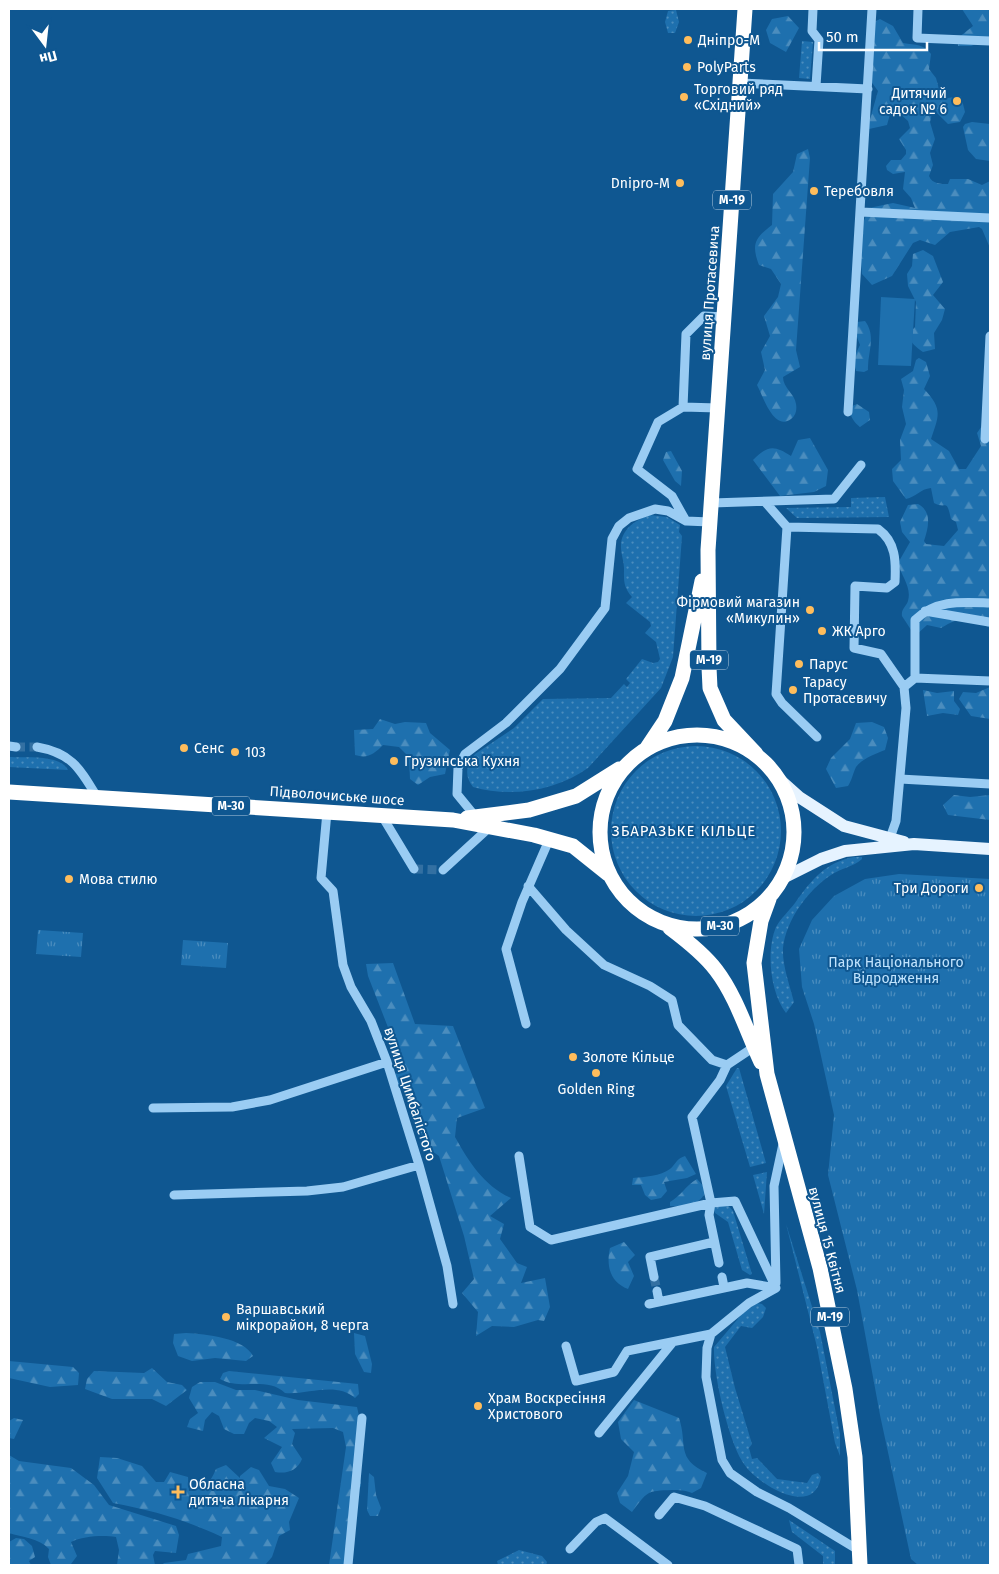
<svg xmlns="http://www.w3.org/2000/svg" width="999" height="1574" viewBox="0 0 999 1574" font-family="'Fira Sans',sans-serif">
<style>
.grass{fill:url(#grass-dots)}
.forest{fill:url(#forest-firs)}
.park{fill:url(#park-tufts)}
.pitch{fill:#1e70ae}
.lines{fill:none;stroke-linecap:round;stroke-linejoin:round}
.minor-tunnel{stroke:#3370a2;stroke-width:9;stroke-dasharray:9 4.5;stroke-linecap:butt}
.minor{stroke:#9accf3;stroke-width:9}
.major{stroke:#e6f3ff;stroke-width:12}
.highway{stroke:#fff;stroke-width:15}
.poi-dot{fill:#ffbd5c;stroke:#0f5791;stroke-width:2}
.labels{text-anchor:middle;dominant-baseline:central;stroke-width:4;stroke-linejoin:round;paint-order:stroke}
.shield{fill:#0f5791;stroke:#b7cdde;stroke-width:1}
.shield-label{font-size:12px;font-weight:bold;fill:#fff}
.poi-label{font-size:14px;fill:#fff;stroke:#0f5791;text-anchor:start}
.street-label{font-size:14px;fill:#fff;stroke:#0f5791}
.park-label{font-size:14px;fill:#c1e4fe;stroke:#0f5791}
.neighbourhood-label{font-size:15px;letter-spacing:1px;fill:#fff;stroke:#0f5791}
</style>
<defs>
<pattern id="grass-dots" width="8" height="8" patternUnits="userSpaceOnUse" patternTransform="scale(1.25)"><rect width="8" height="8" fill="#1e70ae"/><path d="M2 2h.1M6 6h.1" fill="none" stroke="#4b8dbe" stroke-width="1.8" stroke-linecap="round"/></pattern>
<pattern id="forest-firs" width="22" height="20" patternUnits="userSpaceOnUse" patternTransform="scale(1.25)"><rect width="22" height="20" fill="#1e70ae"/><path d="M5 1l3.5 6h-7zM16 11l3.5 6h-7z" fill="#4b8dbe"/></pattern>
<pattern id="park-tufts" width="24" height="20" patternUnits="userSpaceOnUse" patternTransform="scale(1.25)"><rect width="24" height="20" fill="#1e70ae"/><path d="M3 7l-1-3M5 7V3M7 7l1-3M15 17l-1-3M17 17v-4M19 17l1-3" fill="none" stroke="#4b8dbe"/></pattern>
</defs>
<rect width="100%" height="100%" fill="#0f5791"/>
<path class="grass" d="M676,10L679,22L675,33H668L665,22L668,11Z
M802,41L813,42L810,79L799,78Z
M885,497L889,517L797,518L786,508L851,507V498Z
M650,515L667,517L680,525L679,532L682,536L673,657L661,688L588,768C556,791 510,798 473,787C464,776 466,765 475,754L514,728L543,699L611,698L624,684L627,687L630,683L626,679L642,659L653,663L658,662L660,659L656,642L645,633L651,626L650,622L626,603L632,597C623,586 624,581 624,568C624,561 621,555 621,548C620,530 635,520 650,515Z
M611 831a85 85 0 1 1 170 0a85 85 0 1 1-170 0Z
M9,757C25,758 60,754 68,770L9,767Z
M854,857H862V859C853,867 841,868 831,875C808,890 786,920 783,948C782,965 790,986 794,1002L786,1013C770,992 766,951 776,927C781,918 789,911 795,903C811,880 826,862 854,857Z
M737,1068H739L766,1163L750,1167L726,1086Z
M767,1172L764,1214L753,1175Z
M727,1204L733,1211L752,1274L750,1275L742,1270L728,1222L715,1213L714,1209L717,1205Z
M786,1224L820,1332L840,1434V1456L835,1443L817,1347Z
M757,1303L762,1304L766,1308L763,1317L752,1328L741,1326L725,1347L735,1388L752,1444L749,1448L752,1459L757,1458L777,1479L807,1483L812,1475L818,1473L821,1477C814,1520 754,1483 742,1461C728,1438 713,1374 714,1347L742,1314Z
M789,1520L835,1551V1565H823V1556L792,1532Z
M519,1550L542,1556L547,1562L546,1565H498L497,1561Z"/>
<path class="forest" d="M962,9H990V39L971,46H958V38L973,26Z
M788,16L799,28L786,52L770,43L766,30L772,19Z
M880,19L893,26L903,43C916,45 924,44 931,54L929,69L936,78L941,96L948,98L961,96L965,112L960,122L948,124L933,109L930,122L935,139L930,153L933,165L929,176C932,184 941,184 948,184L950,179H968L982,185L990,181V248L982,229L979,227L950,232L935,245L920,240L913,243L892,276L872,285L862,274L859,233L869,208L893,203L915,208L911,198L903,189L905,172L893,174L887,170L886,166L891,160H901L906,154V150L899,139L910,128L908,121L898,112L890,114L887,125L869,129L868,126L878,91L870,80L874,22Z
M972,122L990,124V161L976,159L968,150L963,127L965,124Z
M808,149L810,158L796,350L800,367L783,377C783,388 795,394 796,404C797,410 796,415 791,419C774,432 763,396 757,385L765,370L761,352L770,336L764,316L778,297L781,284L771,269L759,265C751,244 755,238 772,225L773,194L793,172L797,154Z
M923,250L933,256L943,282L933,295L945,309L942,320L934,333L935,349L923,352C913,345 904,337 915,327L916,302L908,286L907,274L912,266L913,254Z
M865,321C877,337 867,353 868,370L864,372L856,371L853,359L860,345L854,329L857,322Z
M919,358L926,362L930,376L924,389C943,409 939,415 931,439L949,451L959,469H966L981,446L977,433L986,420L990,407V628C969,616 961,616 941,628L927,625L915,636L902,616C901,609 906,607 908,601C912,587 901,576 898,563L910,542L902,532L900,522L908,505L918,504C933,512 928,528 924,541L926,544L944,546L958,530L956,522L951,519C946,497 947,510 934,503L931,488C920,489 916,497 906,499L893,481L892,469L901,460L900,440L906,424L902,407L904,390L901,379L913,371L916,360Z
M857,404L869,412L870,420L860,427C854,422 849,416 850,407Z
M810,438L828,470L826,486L814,492L780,496L753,460C768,445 774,445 791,456L798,440Z
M671,451L682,471L681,486L675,481L663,460L666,452Z
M990,687V719L971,716L959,699L963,692L976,693Z
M923,690L937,693L954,691V701L960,709L958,715L943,713L927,716Z
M380,719L395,724L405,722L426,723L430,733L450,750L445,774L430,777L418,785L410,779L409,757L399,747L383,745C374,754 368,759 355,755L354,730L373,729Z
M872,722L884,727L888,738L885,750C875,754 863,758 856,767C853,773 852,780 848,786L836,788L826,769L831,758L850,739L856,723Z
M954,795L970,797L990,795V820L948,815L943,805Z
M393,963L415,1024L453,1026L485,1108L457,1118L455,1137C469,1162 484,1186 511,1198L490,1216L504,1224L500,1239L517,1263L527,1267L521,1283L545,1278L550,1307L544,1321L538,1320L514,1327L492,1326L476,1336L478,1312L462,1293L474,1279L464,1236L439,1156L422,1144L411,1116L416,1101L387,1076L405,1071L368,976L366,964Z
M685,1156L696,1174L687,1178L664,1182L667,1191L661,1198L651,1200L645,1195L641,1185H632L633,1178C644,1177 661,1176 670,1169C676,1164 676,1159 685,1156Z
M697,1179L707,1190C699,1206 687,1207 670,1206V1202C681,1196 685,1186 697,1179Z
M624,1242L635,1255L628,1262L634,1276L628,1289C610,1282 606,1266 610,1248Z
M186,1333C206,1334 244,1338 253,1356L246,1361L215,1358L192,1361L178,1356L173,1343L174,1334Z
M354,1333L365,1336L372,1364L371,1373L364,1372L355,1354Z
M9,1361L73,1367L79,1373L78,1385L50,1387L9,1378Z
M152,1368L167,1382L182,1385L187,1390L166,1406L152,1399H112L85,1389L87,1379L94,1371L144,1373Z
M229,1371L358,1384L359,1394L355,1398C336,1381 307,1395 285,1393C267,1376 241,1391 220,1379L223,1373Z
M200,1382H215L236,1390H255L298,1400L357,1407L359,1416L361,1486L354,1498L347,1565H329L346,1447L343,1432L333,1428L292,1429L295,1433L292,1444L302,1459C297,1471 287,1474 275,1472L271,1463L282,1447L264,1438L277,1427L269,1421L255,1418L249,1423L244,1434H234L224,1429L219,1416L212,1412L205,1420L203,1431L187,1427L190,1419L198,1413L189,1398L192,1387Z
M634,1400L679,1418C688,1445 675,1458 707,1473L701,1488L692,1493C684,1490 680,1490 672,1490C646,1491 648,1491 632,1512L620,1503L617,1493L628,1476L634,1452L621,1439L618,1422Z
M14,1418L23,1420L14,1439L9,1438V1421Z
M9,1455L19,1461L71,1468L94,1485L109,1505L176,1526L179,1535L176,1553L155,1551L153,1555L155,1565H117L119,1550L116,1537C103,1535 83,1536 71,1542L77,1556L71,1564L51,1565L48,1557L49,1549C39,1538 22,1537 9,1533Z
M100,1457L117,1458L142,1466L156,1482H164L170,1472L188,1477L189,1491C205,1488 209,1485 216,1469L226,1465L240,1478V1476L251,1467L259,1470L269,1486L285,1489L299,1498L289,1522L290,1530L279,1536L272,1557L265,1565H162L164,1563L186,1560L188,1554L221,1546L222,1537C183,1519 155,1511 113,1503L97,1478Z
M369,1473L374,1477L376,1495L381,1508L378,1516H370L367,1510Z
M16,1538L24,1539L32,1546L35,1557L29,1561L31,1565H9V1542Z"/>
<path class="park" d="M899,874L990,879V1565H918L911,1559L880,1415L857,1290L828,1175L834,1115L814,1024L802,987L799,949L812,920L834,896L865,879Z
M38,930L83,933L81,957L36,954Z
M183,940L228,943L226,968L181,965Z"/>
<path class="pitch" d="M881,297L915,299L911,366L878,365Z"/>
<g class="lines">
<path class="minor-tunnel" d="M16,747H37
M414,869L443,870
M654,1277L657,1291"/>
<path class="minor" d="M813,9L812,31L819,40L816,86
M918,9L917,38L990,41
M740,83L868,89
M861,212L990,218
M683,407L686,334L704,316L725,317
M848,412L872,9
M985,439L990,336
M712,503L834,499L861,465
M766,503L787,527L776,694L782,703L817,737
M686,521L672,496L637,469L658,422L683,407L718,408
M787,527L878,529C896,542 896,561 895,582L887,588L855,586L854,648L881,654L904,687L906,708L896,821L890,838
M925,611L989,622
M915,678V620C936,599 963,602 990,603
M904,687L915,678L990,681
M9,746L16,747
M37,747C72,753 80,769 97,797
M900,779L990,784
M327,812L321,878L333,891L343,965L351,987L371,1021L387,1062L419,1165L447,1266L453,1304
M382,816L414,869
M475,816L457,794L458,768L465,754L506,723L560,669L605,608L612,539L619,526L629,518L655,509L668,511L686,521L710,522
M443,870L491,826
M528,886L566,930L604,965L650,986L672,1000L678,1025L712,1060L727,1065
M526,1024L506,949L522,902L549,840
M754,1047L727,1065L720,1080L692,1117L711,1203L735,1201L776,1288
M153,1108L232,1107L270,1100L387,1062
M519,1156L530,1227L551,1240L711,1203L709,1215L719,1263
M174,1195L307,1191L343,1187L419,1165
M654,1277L650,1257L714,1242
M722,1277L724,1287
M776,1283L774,1186L783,1144
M657,1291L659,1302
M649,1304L747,1283L776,1288
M711,1334L707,1348L706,1377L722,1460L730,1473L757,1492L789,1508L860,1551
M566,1346L576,1381L614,1372L627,1351L711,1334L749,1303L776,1288
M599,1433L673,1342
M659,1515L674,1497L705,1506L797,1549L799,1565
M570,1549L596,1522L605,1518L668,1565
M348,1565L362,1418"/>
<path class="major" d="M780,780L799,797L844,826L904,842
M783,878L821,859L845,851L914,844L990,849"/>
<path class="highway" d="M745,9L708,550L709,667L710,688L724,720L756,754
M600 832a97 97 0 1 1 194 0a97 97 0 1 1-194 0Z
M647,748L665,721L682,678L702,581
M9,792L453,820L534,835L573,846L608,874
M467,818L529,810L576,796L619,769
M769,899L761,921L754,963L767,1074L820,1268L845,1389L855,1457L860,1565
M670,928C686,940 704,954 716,970C736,996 747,1032 761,1062"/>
</g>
<g class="poi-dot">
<circle cx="688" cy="40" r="5"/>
<circle cx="687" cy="67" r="5"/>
<circle cx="684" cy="97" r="5"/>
<circle cx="957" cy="101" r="5"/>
<circle cx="680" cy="183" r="5"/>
<circle cx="814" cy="191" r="5"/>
<circle cx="810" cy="610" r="5"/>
<circle cx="822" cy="631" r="5"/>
<circle cx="799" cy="664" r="5"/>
<circle cx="793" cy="690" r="5"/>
<circle cx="184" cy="748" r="5"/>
<circle cx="235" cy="752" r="5"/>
<circle cx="394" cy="761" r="5"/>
<circle cx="69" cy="879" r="5"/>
<circle cx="979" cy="888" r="5"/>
<circle cx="573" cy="1057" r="5"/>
<circle cx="596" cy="1073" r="5"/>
<circle cx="226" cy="1317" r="5"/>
<circle cx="478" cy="1406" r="5"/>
<path d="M175.5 1484.5h5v5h5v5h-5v5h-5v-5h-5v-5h5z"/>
</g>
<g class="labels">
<g class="shield">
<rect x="713" y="190.5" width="38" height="19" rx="4"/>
<rect x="690" y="650.5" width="38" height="19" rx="4"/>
<rect x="212" y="796.5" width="38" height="19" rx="4"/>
<rect x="701" y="916.5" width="38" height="19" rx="4"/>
<rect x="811" y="1307.5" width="38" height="19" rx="4"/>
</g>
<g class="shield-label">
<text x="732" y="200">М-19</text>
<text x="709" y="660">М-19</text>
<text x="231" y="806">М-30</text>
<text x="720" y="926">М-30</text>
<text x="830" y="1317">М-19</text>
</g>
<g class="poi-label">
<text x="698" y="40">Дніпро-М</text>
<text x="697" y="67">PolyParts</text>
<text x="694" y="89">Торговий ряд<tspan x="694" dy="16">«Східний»</tspan></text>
<text x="947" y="93" text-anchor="end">Дитячий<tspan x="947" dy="16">садок № 6</tspan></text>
<text x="670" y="183" text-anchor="end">Dnipro-M</text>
<text x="824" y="191">Теребовля</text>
<text x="800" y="602" text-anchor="end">Фірмовий магазин<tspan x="800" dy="16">«Микулин»</tspan></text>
<text x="832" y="631">ЖК Арго</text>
<text x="809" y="664">Парус</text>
<text x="803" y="682">Тарасу<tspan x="803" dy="16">Протасевичу</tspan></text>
<text x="194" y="748">Сенс</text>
<text x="245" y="752">103</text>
<text x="404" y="761">Грузинська Кухня</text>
<text x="79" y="879">Мова стилю</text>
<text x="969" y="888" text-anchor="end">Три Дороги</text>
<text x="583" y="1057">Золоте Кільце</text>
<text x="596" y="1089" text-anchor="middle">Golden Ring</text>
<text x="236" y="1309">Варшавський<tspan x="236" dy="16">мікрорайон, 8 черга</tspan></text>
<text x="488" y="1398">Храм Воскресіння<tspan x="488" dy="16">Христового</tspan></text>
<text x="189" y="1484">Обласна<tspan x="189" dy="16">дитяча лікарня</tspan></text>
</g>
<g class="street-label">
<text transform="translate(710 293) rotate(-86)">вулиця Протасевича</text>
<text transform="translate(337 796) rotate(4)">Підволочиське шосе</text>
<text transform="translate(410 1094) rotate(72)">вулиця Цимбалістого</text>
<text transform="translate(827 1240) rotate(75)">вулиця 15 Квітня</text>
</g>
<g class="park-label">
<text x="896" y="962">Парк Національного<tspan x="896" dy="16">Відродження</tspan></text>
</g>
<g class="neighbourhood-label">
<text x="684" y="831">ЗБАРАЗЬКЕ КІЛЬЦЕ</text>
</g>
</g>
<rect width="999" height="1574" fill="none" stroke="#ffffff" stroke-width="20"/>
<g transform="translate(45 45) rotate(165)" stroke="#0f5791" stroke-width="4" paint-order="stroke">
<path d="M0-4L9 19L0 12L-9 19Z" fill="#ffffff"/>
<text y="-8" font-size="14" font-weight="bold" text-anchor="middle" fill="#ffffff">Пн</text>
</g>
<path d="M819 42v8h108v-8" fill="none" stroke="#ffffff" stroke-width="2.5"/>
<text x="826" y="42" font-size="15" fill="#ffffff" stroke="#0f5791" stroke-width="4" paint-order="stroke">50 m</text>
</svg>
